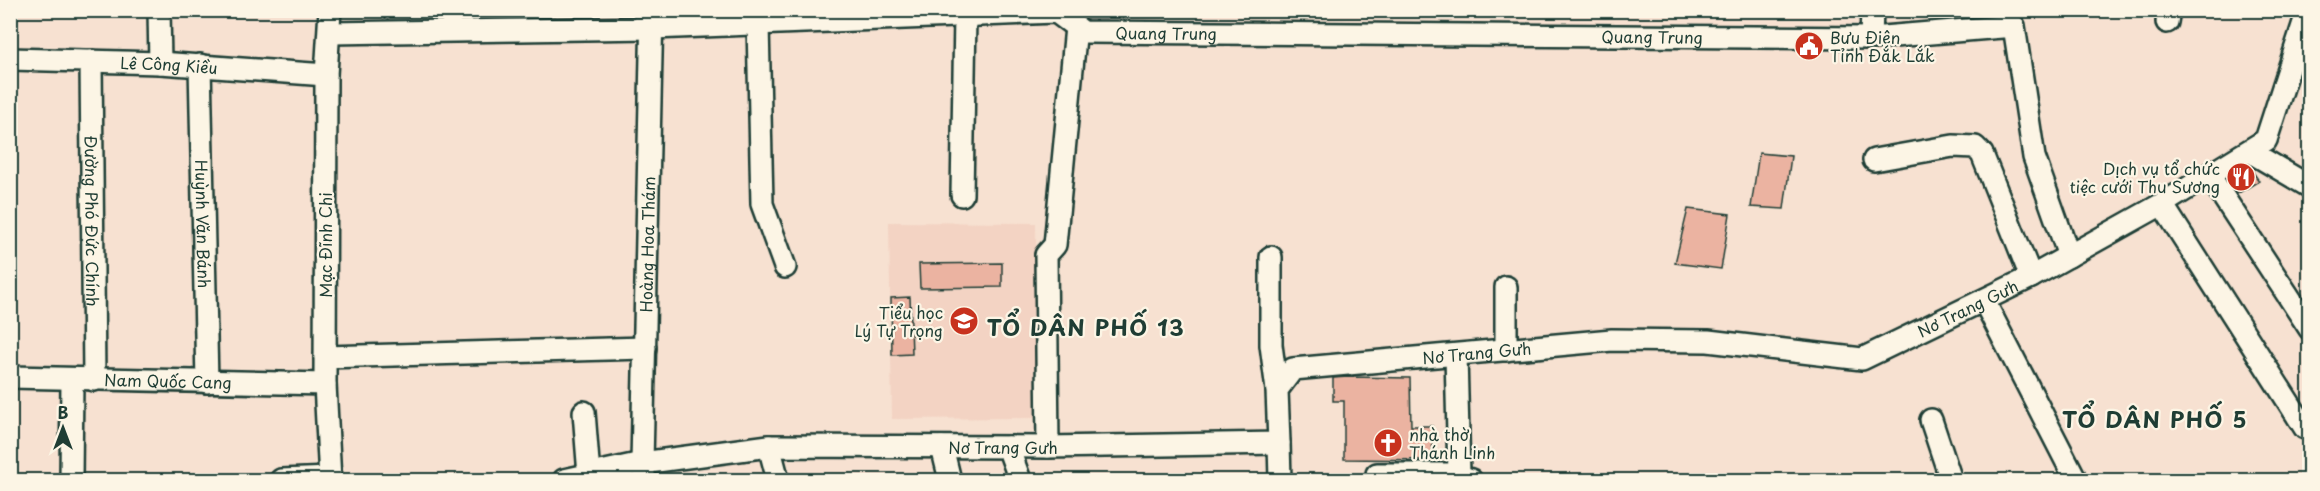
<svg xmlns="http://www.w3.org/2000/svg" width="2320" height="491" viewBox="0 0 2320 491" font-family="'Playpen Sans',sans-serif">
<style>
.built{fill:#f3d3c3}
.building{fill:#ebb3a1;stroke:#1f3d34;stroke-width:1.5}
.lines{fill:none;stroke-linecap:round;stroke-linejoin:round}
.minor-casing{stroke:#1f3d34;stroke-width:26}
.minor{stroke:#fcf5e5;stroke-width:21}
.labels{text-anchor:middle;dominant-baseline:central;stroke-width:4.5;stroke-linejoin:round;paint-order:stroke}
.street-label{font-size:16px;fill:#1f3d34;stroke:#fcf5e5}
.poi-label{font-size:16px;fill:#1f3d34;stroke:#fcf5e5;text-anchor:start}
.district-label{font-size:22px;font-weight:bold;letter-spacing:1.5px;fill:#1f3d34;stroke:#fcf5e5}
</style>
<rect width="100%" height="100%" fill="#f7e1d1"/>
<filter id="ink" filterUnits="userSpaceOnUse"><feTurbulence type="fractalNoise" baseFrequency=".0167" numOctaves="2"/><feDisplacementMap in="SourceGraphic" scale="12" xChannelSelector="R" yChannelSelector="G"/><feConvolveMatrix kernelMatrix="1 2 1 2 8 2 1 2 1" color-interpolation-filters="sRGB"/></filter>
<g filter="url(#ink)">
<path class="built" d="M889,222L1036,223L1037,418L892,419Z"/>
<path class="building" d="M1759,153L1791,156L1784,209L1751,207Z
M2249,166L2259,181L2237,194L2227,179Z
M1688,209L1730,214L1721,269L1675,263Z
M1002,263V287L920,288L919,264Z
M910,297L912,354L892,355L891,298Z
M1348,377L1410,378L1411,426H1432L1433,460L1344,459V401H1333V378Z"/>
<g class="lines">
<g class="minor-casing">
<g id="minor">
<path d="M159,10L160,63"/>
<path d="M330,10L326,75L325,384L330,480"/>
<path d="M2167,22L2169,10"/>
<path d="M758,24L762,204L785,267"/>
<path id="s1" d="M331,33L653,28L1056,12L1083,32L1871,38L1872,10"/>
<path d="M1871,38L2014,26L2034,157L2069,256"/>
<path id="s2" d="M10,59L160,63L326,75"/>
<path id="s3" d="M91,61L94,380"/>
<path id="s4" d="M200,65L207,382"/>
<path d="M2249,151L2310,187"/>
<path d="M1874,160L1953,146L1975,147L1982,154L2031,277"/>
<path d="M2209,175L2310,329"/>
<path d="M962,195L965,16"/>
<path d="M2162,204L2305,428L2310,425"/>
<path d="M1271,257V345L1277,390"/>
<path d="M1984,301L2076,480"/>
<path d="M1506,350V287"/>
<path d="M1456,355L1459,475"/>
<path d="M325,357L645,348"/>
<path id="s5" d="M10,377L325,384"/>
<path d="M584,412L589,475"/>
<path d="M1931,420L1951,480"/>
<path d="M1279,443L1280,480"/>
<path d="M769,446L778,480"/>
<path d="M942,447L950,480"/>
<path d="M1008,447L1020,480"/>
<path d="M1048,447L1046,255L1055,245L1076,27"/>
<path d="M1377,474H1454L1471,480"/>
<path d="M71,480L72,380"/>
<path d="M281,480L330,478"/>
<path id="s6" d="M564,480L642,463L769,446L1048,447L1279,443L1277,390L1293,369L1612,340L1708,341L1862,359L2031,277L2162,204L2266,140L2308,10"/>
<path id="s7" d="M645,480L642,463L652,10"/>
</g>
</g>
<use href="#minor" class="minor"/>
</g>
</g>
<defs>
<g id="civic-disc" transform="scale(1.5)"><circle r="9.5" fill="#c8321e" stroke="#fcf5e5"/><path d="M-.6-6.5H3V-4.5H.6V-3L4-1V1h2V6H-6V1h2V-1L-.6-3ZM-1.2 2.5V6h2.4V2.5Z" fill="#fff"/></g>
<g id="restaurant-disc" transform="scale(1.5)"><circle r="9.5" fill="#c8321e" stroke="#fcf5e5"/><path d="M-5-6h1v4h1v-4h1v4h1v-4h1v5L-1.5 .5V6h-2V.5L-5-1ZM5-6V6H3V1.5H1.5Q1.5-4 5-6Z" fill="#fff"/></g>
<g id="school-disc" transform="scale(1.5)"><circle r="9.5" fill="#c8321e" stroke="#fcf5e5"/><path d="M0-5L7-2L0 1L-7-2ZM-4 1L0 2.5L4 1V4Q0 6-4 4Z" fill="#fff"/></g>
<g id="church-disc" transform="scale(1.5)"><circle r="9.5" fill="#c8321e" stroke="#fcf5e5"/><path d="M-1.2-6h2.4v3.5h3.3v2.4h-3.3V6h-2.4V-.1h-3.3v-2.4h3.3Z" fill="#fff"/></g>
</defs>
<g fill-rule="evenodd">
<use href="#civic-disc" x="1809" y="46"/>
<use href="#restaurant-disc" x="2241" y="177"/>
<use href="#school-disc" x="964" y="321"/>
<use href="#church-disc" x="1388" y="443"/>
</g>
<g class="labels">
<g class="street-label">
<text stroke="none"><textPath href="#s1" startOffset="842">Quang Trung</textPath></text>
<text stroke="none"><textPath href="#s1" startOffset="1328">Quang Trung</textPath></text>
<text stroke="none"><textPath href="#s2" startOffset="159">Lê Công Kiều</textPath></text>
<text stroke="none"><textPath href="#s3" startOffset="160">Đường Phó Đức Chính</textPath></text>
<text stroke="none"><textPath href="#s4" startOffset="159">Huỳnh Văn Bánh</textPath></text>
<text transform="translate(325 245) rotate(-90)">Mạc Đĩnh Chi</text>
<text stroke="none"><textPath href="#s7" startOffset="236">Hoàng Hoa Thám</textPath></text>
<text stroke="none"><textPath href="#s6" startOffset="1486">Nơ Trang Gưh</textPath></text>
<text stroke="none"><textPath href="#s6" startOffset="982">Nơ Trang Gưh</textPath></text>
<text stroke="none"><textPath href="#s5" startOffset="158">Nam Quốc Cang</textPath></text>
<text stroke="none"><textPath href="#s6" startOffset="442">Nơ Trang Gưh</textPath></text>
</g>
<g class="poi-label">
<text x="1830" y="37">Bưu Điện<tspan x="1830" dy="18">Tỉnh Đắk Lắk</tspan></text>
<text x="2220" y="168" text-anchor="end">Dịch vụ tổ chức<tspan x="2220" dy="18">tiệc cưới Thu Sương</tspan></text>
<text x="943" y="312" text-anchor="end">Tiểu học<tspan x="943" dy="18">Lý Tự Trọng</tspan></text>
<text x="1409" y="434">nhà thờ<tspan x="1409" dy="18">Thánh Linh</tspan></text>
</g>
<g class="district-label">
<text x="1086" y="326">TỔ DÂN PHỐ 13</text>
<text x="2155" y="418">TỔ DÂN PHỐ 5</text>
</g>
</g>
<rect width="2320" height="491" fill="none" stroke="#fcf5e5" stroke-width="36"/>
<rect x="18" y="18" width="2284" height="455" fill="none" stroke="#1f3d34" stroke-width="2" filter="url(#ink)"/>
<g transform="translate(63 428)" stroke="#fcf5e5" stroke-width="4.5" paint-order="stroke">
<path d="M0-4.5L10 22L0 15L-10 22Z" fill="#1f3d34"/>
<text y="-9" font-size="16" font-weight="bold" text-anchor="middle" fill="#1f3d34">B</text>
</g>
</svg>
